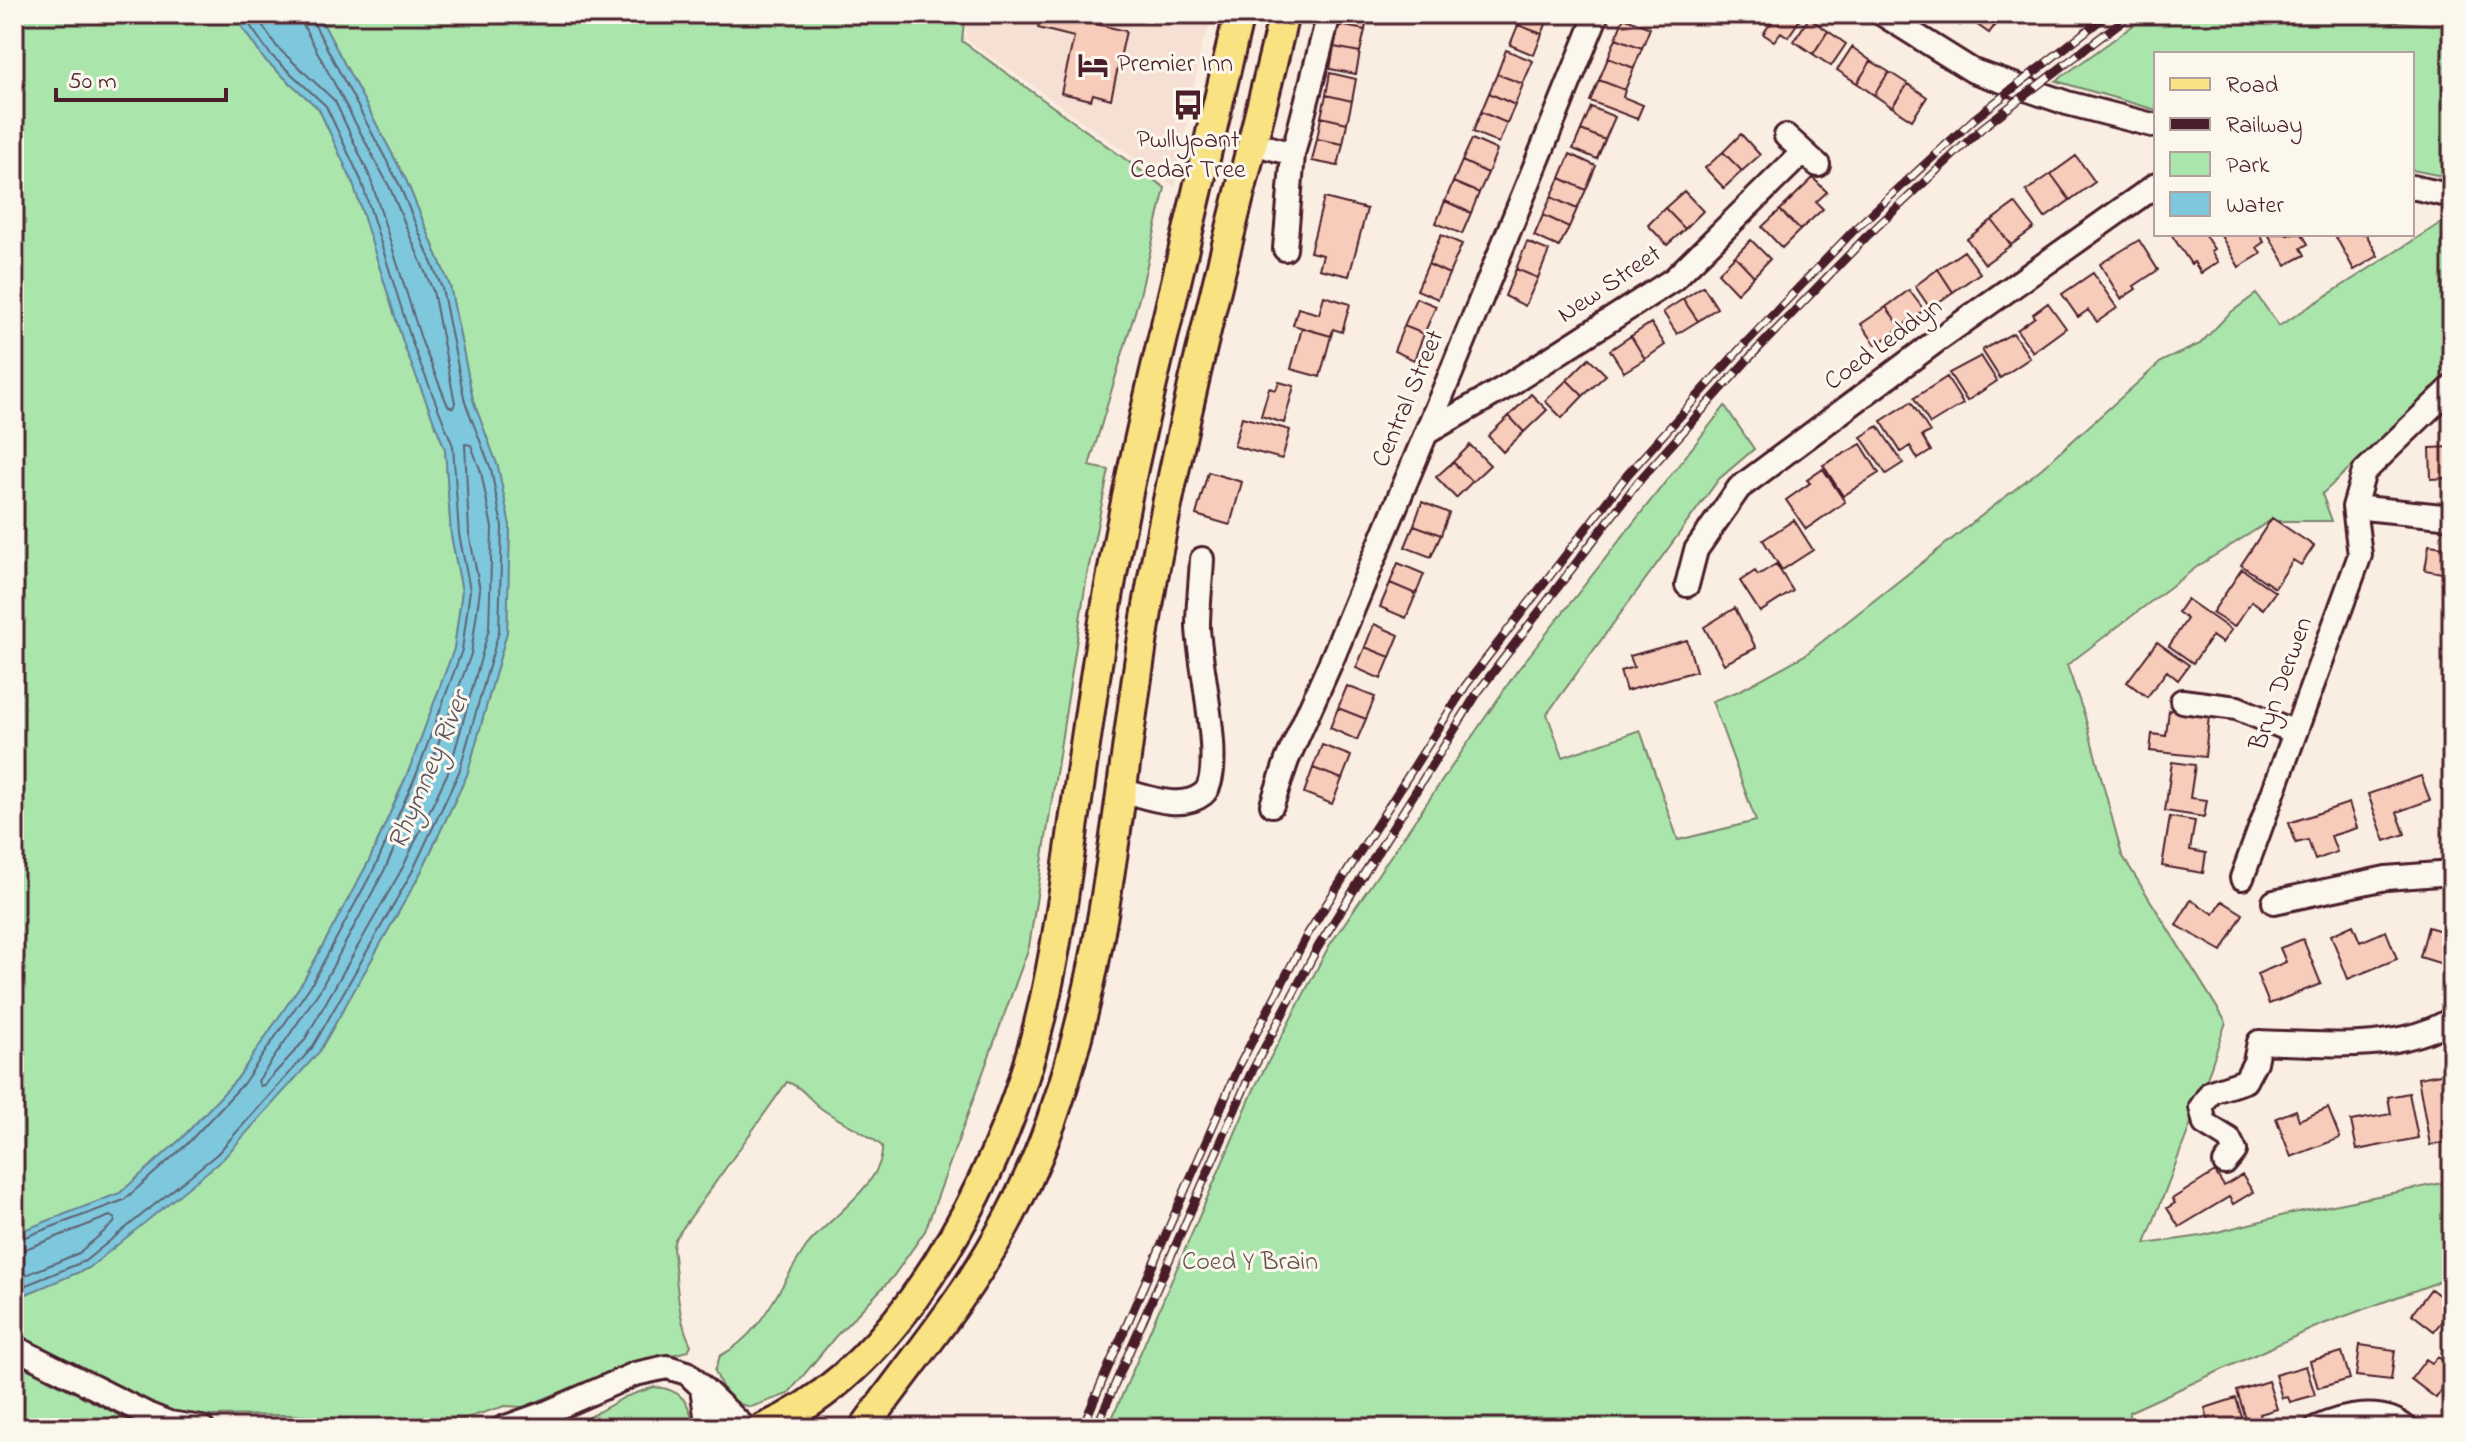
<svg xmlns="http://www.w3.org/2000/svg" width="2466" height="1442" viewBox="0 0 2466 1442" font-family="'Indie Flower',sans-serif">
<style>
.built{fill:#f6e0d3}
.green{fill:#aae6ac;stroke:#7a826c;stroke-width:2}
.water{fill:#7ec8de;stroke:#698496;stroke-width:2}
.lines{fill:none;stroke-linecap:round;stroke-linejoin:round}
.shore{stroke:#5f6373;stroke-width:2}
.building{fill:#f8ccba;stroke:#4a1f2b;stroke-width:2}
.minor-casing{stroke:#4a1f2b;stroke-width:28}
.major-casing{stroke:#4a1f2b;stroke-width:34}
.minor{stroke:#fbf7ec;stroke-width:22}
.major{stroke:#f8e281;stroke-width:28}
.rail-casing{stroke:#4a1f2b;stroke-width:9}
.rail{stroke:#fbf7ec;stroke-width:6;stroke-dasharray:18;stroke-linecap:butt}
.labels{text-anchor:middle;dominant-baseline:central;stroke-width:6;stroke-linejoin:round;paint-order:stroke}
.poi-label{font-size:26px;fill:#4a1f2b;stroke:#fbf7ec;text-anchor:start}
.street-label{font-size:26px;fill:#4a1f2b;stroke:#fbf7ec}
.park-label{font-size:26px;fill:#62514b;stroke:#fbf7ec}
.water-label{font-size:28px;font-style:italic;fill:#5a5261;stroke:#fbf7ec}
</style>
<rect width="100%" height="100%" fill="#faeee2"/>
<filter id="ink" filterUnits="userSpaceOnUse"><feTurbulence type="fractalNoise" baseFrequency=".0125" numOctaves="2"/><feDisplacementMap in="SourceGraphic" scale="16" xChannelSelector="R" yChannelSelector="G"/><feConvolveMatrix kernelMatrix="1 2 1 2 8 2 1 2 1" color-interpolation-filters="sRGB"/></filter>
<g filter="url(#ink)">
<path class="built" d="M967,14H1215L1202,44L1175,187L966,39Z"/>
<path class="green" d="M14,14H233L264,59L319,109L353,183L405,348L445,449L451,535L462,591L454,649L409,770L369,861L304,980L237,1079L181,1139L120,1193L14,1234Z
M318,14H965L962,41L1165,188L1140,295L1089,466L1109,470L1087,575L1029,947L925,1231L892,1278L835,1337L788,1394L751,1407L740,1404L731,1398L721,1385L715,1371L720,1356C764,1333 779,1286 806,1247C826,1220 885,1184 882,1146C863,1130 842,1123 822,1109C809,1100 802,1086 787,1082L675,1239L673,1247C677,1278 677,1319 691,1345L688,1351L619,1368L524,1407L505,1406L460,1420L366,1421L289,1415L212,1416L187,1415L166,1410L14,1333V1299L89,1268L272,1104L319,1052L419,876L467,775L507,632L510,526L498,467L473,400L450,286L406,180Z
M2149,14H2310L2432,25L2452,23V178L2412,170V54H2156V110L2056,81Z
M2450,217L2452,372L2322,494L2332,521H2270L2198,566L2067,665L2085,717L2122,855L2226,1022L2198,1105L2145,1244L2201,1236L2293,1213L2452,1181V1277L2318,1326L2129,1412V1428H1108L1255,1087L1329,946L1517,671L1725,406L1754,449L1719,479L1547,714L1563,757L1640,730L1678,840L1756,821L1712,701L1739,691L1805,655L2042,468L2162,361L2200,344L2230,313L2256,294L2279,326Z
M14,1362L145,1428H14Z
M654,1387C679,1388 693,1403 692,1428H570L625,1397Z"/>
<path class="water" d="M233,14H318L406,180L450,286L473,400L498,467L510,526L507,632L467,775L419,876L319,1052L223,1159L89,1268L14,1299V1234L120,1193L181,1139L237,1079L304,980L369,861L409,770L454,649L462,591L451,535L445,449L405,348L353,183L319,109L264,59Z"/>
<g class="lines">
<path class="shore" d="M255,14L277,47L335,101L370,177L422,342L448,406L453,408L455,403L433,291L390,188L303,25L301,14
M465,444L471,445L481,472L492,528L489,629L450,768L403,867L304,1041L264,1085L260,1086L258,1081L320,990L385,869L426,777L471,654L480,590L469,533Z
M14,1241L124,1200L187,1144L243,1084L311,985L376,865L417,773L462,650L470,590L459,534L453,446L413,345L361,180L326,106L270,54L242,14
M14,1251L23,1250L110,1216L115,1219L114,1223L79,1253L14,1280
M14,1290L85,1261L217,1154L312,1048L412,872L459,772L499,631L502,526L491,469L465,402L442,288L399,184L312,20L311,14"/>
</g>
<path class="building" d="M1036,14H1088L1087,22L1126,31L1111,99L1093,94L1091,100L1061,93L1074,37L1038,28L1040,18L1035,16Z
M1341,14H1368L1365,30L1339,25Z
M1522,14L1550,15L1542,34L1518,25Z
M1755,14H1777L1770,25Z
M1777,14L1803,15L1788,37L1781,32L1774,41L1763,34Z
M1946,14H2003L1989,33L1966,17L1960,25Z
M1624,17L1650,28L1642,48L1616,38Z
M1809,18L1828,31L1813,54L1794,41Z
M1339,25L1365,30L1360,52L1334,47Z
M1518,25L1542,34L1534,55L1510,45Z
M1828,31L1846,44L1831,66L1813,54Z
M1616,38L1642,48L1634,68L1608,58Z
M1334,47L1360,52L1356,74L1330,69Z
M1852,47L1871,61L1857,83L1837,70Z
M1506,50L1533,61L1523,84L1497,74Z
M1608,58L1634,68L1625,90L1599,80Z
M1871,61L1889,72L1874,95L1857,83Z
M1889,72L1908,84L1892,107L1874,95Z
M1330,73L1356,79L1352,101L1326,95Z
M1497,74L1523,84L1515,105L1489,93Z
M1599,80L1625,90L1623,97L1643,105L1637,119L1590,101Z
M1908,84L1927,97L1912,120L1892,107Z
M1489,93L1515,105L1507,123L1481,112Z
M1326,95L1352,101L1347,123L1321,117Z
M1591,107L1615,117L1605,140L1581,130Z
M1481,112L1507,123L1499,143L1473,132Z
M1321,117L1347,123L1343,144L1317,139Z
M1581,130L1605,140L1597,159L1573,149Z
M1741,134L1760,155L1742,171L1723,152Z
M1317,139L1343,144L1338,166L1312,161Z
M1472,139L1497,150L1488,173L1462,161Z
M1723,152L1742,171L1724,188L1705,168Z
M1570,154L1596,166L1586,190L1560,178Z
M2076,156L2095,182L2070,200L2051,174Z
M1462,161L1488,173L1479,193L1453,182Z
M2051,174L2070,200L2045,218L2026,191Z
M1560,178L1586,190L1577,209L1551,197Z
M1813,178L1827,192L1816,202L1823,209L1800,230L1780,210Z
M1453,182L1479,193L1471,213L1445,201Z
M1684,191L1703,211L1685,229L1665,208Z
M1551,197L1577,209L1569,227L1543,215Z
M1324,198L1367,209L1349,276L1319,269L1323,255L1310,252Z
M1445,201L1471,213L1462,234L1436,223Z
M2015,203L2034,228L2011,245L1992,220Z
M1665,208L1685,229L1667,245L1648,225Z
M1780,210L1800,230L1782,248L1762,227Z
M1543,215L1569,227L1559,247L1534,236Z
M1992,220L2011,245L1985,264L1967,239Z
M2171,234H2204L2214,249L2211,251L2218,262L2201,273L2194,262L2191,264Z
M2220,234H2259L2264,242L2257,247L2261,254L2239,267Z
M2268,234H2302L2308,244L2301,248L2305,255L2286,265Z
M2341,234H2366L2378,256L2354,270L2336,237Z
M1441,235L1462,244L1449,274L1428,264Z
M1751,240L1770,259L1754,276L1735,256Z
M2139,240L2158,270L2134,286L2136,289L2121,299L2100,264Z
M1527,242L1549,251L1538,278L1516,269Z
M1964,251L1980,273L1953,292L1938,269Z
M1735,256L1754,276L1737,293L1718,273Z
M1428,264L1449,274L1438,299L1417,290Z
M1516,269L1538,278L1525,306L1505,296Z
M1938,269L1953,292L1930,308L1915,286Z
M2093,273L2117,308L2097,322L2088,310L2078,317L2062,294Z
M1703,286L1717,308L1698,321L1683,299Z
M1909,290L1924,310L1901,327L1886,307Z
M1324,296L1350,304L1342,332L1333,329L1331,336L1293,325L1298,308L1319,314Z
M1416,298L1436,306L1424,334L1404,326Z
M1683,299L1698,321L1677,334L1663,312Z
M2048,303L2066,328L2033,352L2017,330L2035,317L2033,314Z
M1886,307L1901,327L1876,345L1861,324Z
M1651,323L1665,345L1645,359L1631,336Z
M1404,326L1424,334L1414,360L1394,351Z
M1302,328L1331,336L1320,377L1291,369Z
M2013,333L2030,358L2000,378L1982,350Z
M1631,336L1645,359L1624,372L1610,350Z
M1981,356L1997,381L1967,401L1949,373Z
M1589,358L1606,375L1583,396L1567,380Z
M1947,377L1963,404L1930,424L1914,398Z
M1567,380L1583,396L1562,418L1545,401Z
M1279,382L1294,386L1284,423L1261,416L1269,388L1276,390Z
M1531,394L1547,410L1524,432L1509,416Z
M1911,402L1930,432L1922,436L1931,451L1918,459L1910,446L1901,452L1881,421Z
M1509,416L1524,432L1503,452L1488,436Z
M1242,417L1290,430L1282,459L1234,446Z
M1878,426L1903,463L1886,474L1861,437Z
M1861,444L1879,473L1843,496L1823,465Z
M1470,445L1490,465L1472,482L1453,462Z
M2452,447V478L2431,479L2430,448Z
M1453,462L1472,482L1456,498L1436,477Z
M1823,469L1845,502L1806,529L1786,500L1810,483L1807,480Z
M1208,472L1242,482L1230,525L1196,515Z
M1422,502L1449,513L1441,535L1414,525Z
M2272,518L2314,546L2301,565L2293,560L2275,588L2241,565Z
M1794,520L1813,550L1782,570L1763,540Z
M1414,525L1441,535L1431,557L1405,547Z
M2429,545L2452,548V597L2445,596L2448,574L2425,570Z
M1398,563L1424,574L1416,594L1390,583Z
M1776,564L1793,591L1760,612L1740,581L1755,571L1758,575Z
M2242,569L2275,592L2263,609L2252,601L2234,627L2212,613Z
M1390,583L1416,594L1406,618L1380,607Z
M2187,599L2231,630L2222,643L2212,636L2193,663L2169,646L2187,619L2178,612Z
M1735,608L1756,648L1724,664L1704,627Z
M1374,624L1399,635L1390,657L1365,647Z
M1687,640L1696,671L1626,691L1620,671L1634,667L1630,656Z
M2157,642L2189,665L2178,680L2167,671L2147,697L2127,682Z
M1365,647L1390,657L1381,679L1356,668Z
M1347,686L1375,697L1366,719L1338,708Z
M1338,708L1366,719L1357,740L1330,728Z
M2169,710L2209,715L2205,757L2150,751L2152,734L2166,736Z
M1322,745L1351,756L1342,779L1313,768Z
M2172,762L2195,765L2190,798L2207,800L2204,817L2165,811Z
M1313,768L1342,779L1332,804L1304,793Z
M2421,776L2430,800L2397,812L2405,834L2385,841L2368,794Z
M2349,803L2357,828L2331,836L2337,852L2315,860L2308,840L2296,843L2289,823Z
M2170,817L2195,821L2190,850L2206,853L2203,873L2162,866Z
M2191,900L2214,914L2222,901L2243,914L2222,951L2176,925Z
M2353,925L2360,942L2386,931L2397,959L2348,979L2331,935Z
M2428,927L2452,934V967L2420,957Z
M2303,939L2321,984L2269,1004L2257,974L2286,962L2280,948Z
M2446,1073L2449,1090L2452,1089V1141L2430,1145L2418,1078Z
M2409,1093L2418,1138L2357,1150L2351,1121L2391,1114L2388,1097Z
M2328,1108L2340,1138L2291,1157L2276,1118L2296,1110L2299,1120Z
M2215,1172L2224,1186L2242,1175L2253,1192L2233,1204L2229,1197L2179,1227L2167,1208L2175,1203L2172,1199Z
M2431,1289L2452,1305V1313L2448,1319L2445,1317L2434,1331L2412,1314Z
M2360,1345L2395,1350L2391,1380L2356,1376Z
M2342,1352L2350,1379L2318,1388L2310,1361Z
M2438,1357L2452,1367V1375L2436,1398L2411,1379L2426,1359L2432,1363Z
M2306,1366L2315,1395L2290,1402L2288,1397L2282,1398L2275,1375Z
M2268,1381L2277,1409L2260,1414L2261,1418L2247,1422L2237,1391Z
M2236,1398L2245,1427L2211,1428L2205,1408Z
M2452,1399V1419L2443,1412Z
M2199,1418L2202,1428H2169L2168,1426Z"/>
<g class="lines">
<g class="minor-casing">
<path id="minor" d="M1882,14L1973,71L2067,103L2156,126
M1786,136L1818,165
M1252,143L1293,154L1329,14
M2412,187L2452,196
M1285,249L1293,154
M2452,387L2364,472L2354,507L2452,517
M1426,433L1504,388L1674,279L1803,152
M1687,585L1696,550L1739,488L1939,339L2156,185
M2182,701L2237,708L2295,732
M1120,790C1145,796 1180,812 1203,794C1227,775 1198,660 1198,626C1198,604 1201,581 1202,559
M1272,805L1287,760L1333,657L1451,373L1597,14
M2242,878L2360,555L2354,507
M2274,902L2386,878L2452,873
M2225,1163L2235,1151L2229,1139L2205,1124L2201,1107L2211,1092L2245,1081L2255,1062L2259,1042C2320,1044 2400,1053 2452,1019
M14,1347L149,1415L169,1423L202,1428
M702,1388L708,1428
M503,1428L548,1412L635,1374L667,1367L687,1373L745,1428
M2316,1428C2342,1416 2383,1407 2406,1428"/>
</g>
<g class="major-casing">
<path id="major" d="M764,1428C826,1401 875,1352 914,1298C964,1227 1003,1147 1028,1064C1051,987 1062,908 1073,829C1088,725 1102,620 1123,517C1137,444 1155,372 1172,299C1195,204 1216,109 1239,14
M864,1428C899,1379 937,1333 970,1283C1003,1233 1031,1178 1051,1122C1110,957 1119,778 1148,606C1182,407 1237,211 1284,14"/>
</g>
<use href="#minor" class="minor"/>
<use href="#major" class="major"/>
<g class="rail-casing">
<path id="rail" d="M1082,1428L1238,1068L1307,935L1466,685L1628,474L1740,349L1856,228L1974,119L2108,14
M1096,1428L1250,1075L1318,947L1478,692L1638,482L1750,357L1866,237L1982,128L2131,14"/>
</g>
<use href="#rail" class="rail"/>
</g>
</g>
<defs>
<g id="hotel-bare" transform="scale(2.4)"><path d="M-6-4.5h1.5V1H6V5H4.5V3h-9V5H-6ZM-4 0a1.8 1.8 0 1 1 3.6 0ZM.5 0V-2.5h3Q6-2.5 6 0Z" fill="#4a1f2b" stroke="#fbf7ec" stroke-width="2.5" paint-order="stroke"/></g>
<g id="bus-bare" transform="scale(2.4)"><path d="M-5-6H5V4H4V6H2V4H-2V6H-4V4H-5ZM-3.5-4V0h7V-4ZM-3.5 1.2v1.5H-2V1.2ZM2 1.2v1.5H3.5V1.2Z" fill="#4a1f2b" stroke="#fbf7ec" stroke-width="2.5" paint-order="stroke"/></g>
</defs>
<g fill-rule="evenodd">
<use href="#hotel-bare" x="1093" y="65"/>
<use href="#bus-bare" x="1188" y="105"/>
</g>
<g class="labels">
<g class="poi-label">
<text x="1117" y="65">Premier Inn</text>
<text x="1188" y="141" text-anchor="middle">Pwllypant<tspan x="1188" dy="30">Cedar Tree</tspan></text>
</g>
<g class="street-label">
<text transform="translate(1610 285) rotate(-34)">New Street</text>
<text transform="translate(1884 345) rotate(-36)">Coed Leddyn</text>
<text transform="translate(1409 399) rotate(-67)">Central Street</text>
<text transform="translate(2282 684) rotate(-70)">Bryn Derwen</text>
</g>
<g class="park-label">
<text x="1250" y="1263">Coed Y Brain</text>
</g>
<g class="water-label">
<text transform="translate(430 771) rotate(-67)">Rhymney River</text>
</g>
</g>
<rect width="2466" height="1442" fill="none" stroke="#fbf7ec" stroke-width="48"/>
<rect x="24" y="24" width="2418" height="1394" fill="none" stroke="#4a1f2b" stroke-width="3" filter="url(#ink)"/>
<rect x="2154" y="52" width="260" height="184" fill="#fbf7ec" stroke="#b4a19f" stroke-width="2"/>
<rect x="2170" y="78" width="40" height="12" fill="#f8e281" stroke="#b4a19f" stroke-width="2"/>
<text x="2226" y="92" font-size="24" fill="#4a1f2b">Road</text>
<rect x="2170" y="118" width="40" height="12" fill="#4a1f2b" stroke="#b4a19f" stroke-width="2"/>
<text x="2226" y="132" font-size="24" fill="#4a1f2b">Railway</text>
<rect x="2170" y="152" width="40" height="24" fill="#aae6ac" stroke="#b4a19f" stroke-width="2"/>
<text x="2226" y="172" font-size="24" fill="#4a1f2b">Park</text>
<rect x="2170" y="192" width="40" height="24" fill="#7ec8de" stroke="#b4a19f" stroke-width="2"/>
<text x="2226" y="212" font-size="24" fill="#4a1f2b">Water</text>
<path d="M56 88v12h170v-12" fill="none" stroke="#4a1f2b" stroke-width="4"/>
<text x="68" y="88" font-size="24" fill="#4a1f2b" stroke="#fbf7ec" stroke-width="6" paint-order="stroke">50 m</text>
</svg>
